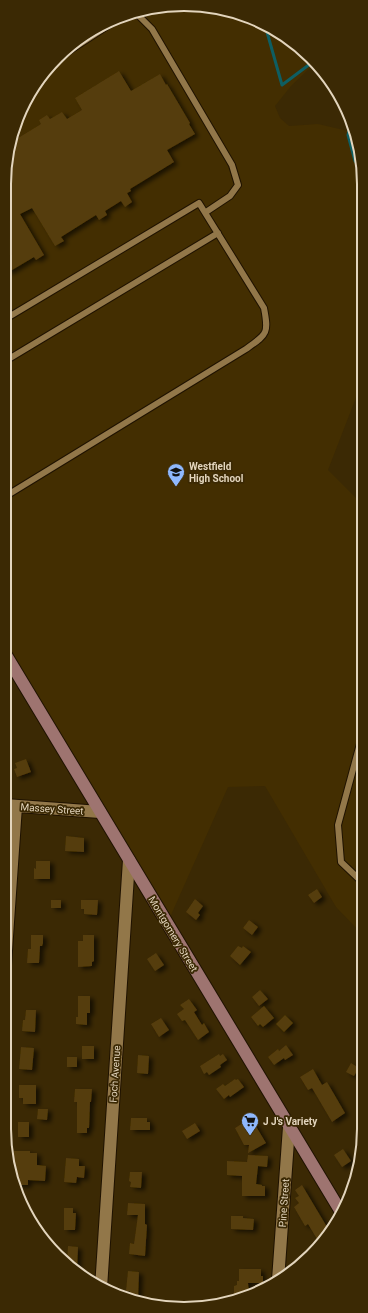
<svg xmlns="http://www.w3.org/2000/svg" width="368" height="1313" viewBox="0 0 368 1313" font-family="Roboto,sans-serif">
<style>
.built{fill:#432e01}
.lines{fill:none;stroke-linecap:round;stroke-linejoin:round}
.stream{stroke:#0e5e62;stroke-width:3}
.building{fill:#543c0b;filter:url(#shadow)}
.lane-casing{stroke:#1f1200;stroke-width:8}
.street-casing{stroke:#1f1200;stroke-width:14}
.secondary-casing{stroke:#1f1200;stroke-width:14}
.lane{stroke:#927749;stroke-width:6}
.street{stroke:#927749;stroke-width:12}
.secondary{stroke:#9e7470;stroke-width:12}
.labels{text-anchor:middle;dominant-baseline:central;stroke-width:3.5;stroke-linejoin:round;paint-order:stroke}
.poi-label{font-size:10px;font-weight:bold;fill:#e3d5bd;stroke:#3b2904;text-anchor:start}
.street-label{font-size:10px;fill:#e3d5bd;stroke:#3b2904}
.rim{fill:none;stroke:#e3d5bd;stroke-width:2}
</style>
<defs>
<filter id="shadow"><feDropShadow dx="4" dy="2.5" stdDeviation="2" flood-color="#0009"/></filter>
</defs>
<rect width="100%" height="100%" fill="#3b2904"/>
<path class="built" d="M219,7L274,28L316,62L291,86L275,106L280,118L289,126L318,124L348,131L352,137L358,157L362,162V382L328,470L362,504L361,933L336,907L265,786L228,787L167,924L6,656L7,149L34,84L84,34L149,8Z"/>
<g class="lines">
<path class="stream" d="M265,25L282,85L314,61
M351,122L348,135L355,161L362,171
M362,228L359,212L362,209"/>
</g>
<path class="building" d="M119,71L131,91L160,74L166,85L167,84L190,123L189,124L195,134L167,150L174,162L130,189L131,191L127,193L132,202L125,207L121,201L105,211L107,215L99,220L96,215L61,237L64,241L55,246L32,208L20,214L44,255L36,260L34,257L7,273V149L10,143L41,124L39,120L47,115L50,119L62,112L67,119L82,110L75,98Z
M26,759L31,772L17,777L14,769L17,768L15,763Z
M66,836L84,838V852L65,851Z
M36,861H50V879H34V868L36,869Z
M317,889L322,897L314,903L308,895Z
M195,899L203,906L198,913L200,915L196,920L186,912Z
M51,900H61V908H51Z
M81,900H98L97,915L84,914V909H81Z
M249,920L258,927L252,935L243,928Z
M31,935H43V943L42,946H40L39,963H27L28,949H31Z
M83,935H94V961L92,962V966L78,967V941H83Z
M238,946L242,948L243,946L251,952L240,965L230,956Z
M156,953L164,965L155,971L147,959Z
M260,990L268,999L259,1006L252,997Z
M78,996H90V1013H87V1025L76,1024V1017H78Z
M189,999L197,1010L194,1012L202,1025L204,1023L209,1032L198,1040L185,1020L182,1021L177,1014L184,1009L180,1005Z
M264,1006L274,1018L263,1027L260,1024L258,1026L251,1017Z
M26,1010H36L35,1032L22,1031L23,1020H25Z
M285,1015L293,1023L284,1032L276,1024Z
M161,1018L169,1030L159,1037L151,1024Z
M286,1045L293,1055L285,1060L284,1058L274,1065L268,1057L278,1049L279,1051Z
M82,1046H94V1059H82Z
M21,1047L34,1048L32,1070L19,1069Z
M219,1054L220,1056L223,1054L227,1060L220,1065L221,1067L209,1075L207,1072L204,1074L200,1066Z
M138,1055L149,1056L148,1074L137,1073Z
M67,1057H77V1067H67Z
M351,1063L359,1068L354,1076L346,1072Z
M313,1069L322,1085L327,1082L345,1113L332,1122L312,1088L308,1090L300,1077Z
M235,1079L236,1080L238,1079L244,1087L230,1097L229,1095L224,1099L216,1089L223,1084L225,1086Z
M19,1085H36V1104H23V1098H19Z
M75,1089H92L91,1102H90L89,1128H87V1133H77V1102H74Z
M38,1109H48L47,1120L37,1119Z
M131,1118H147V1122H150V1130H130Z
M251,1118L266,1143L248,1153L249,1145H244L235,1128Z
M18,1122H29V1137H18Z
M195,1123L200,1131L187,1139L182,1131Z
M343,1149L351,1161L342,1167L334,1155Z
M14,1151H30V1153H37V1165L46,1166L45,1181L28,1180V1185H15L13,1172H14Z
M248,1155L268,1156L267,1167L258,1166L256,1184L262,1185V1186H265V1196H242V1176L227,1175V1161L247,1162Z
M66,1158L79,1159V1166H85L84,1178L77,1177L76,1183L64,1182Z
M130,1172H142L141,1188L130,1187L131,1182L129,1181Z
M302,1185L330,1232L320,1244L308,1224L305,1226L294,1207L299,1203L295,1198L299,1196L295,1190Z
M128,1203L145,1204V1224L147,1225L145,1256L129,1254L130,1243L134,1244L138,1215H127Z
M64,1208H73V1213H76L75,1230H64Z
M231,1216H243V1218L254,1219L253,1230L231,1229Z
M68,1246L78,1247L77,1270L67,1262Z
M239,1269H261V1276H263V1283H248L249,1294L243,1297H236V1296H234V1286L237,1285V1281H239Z
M128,1271L139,1272L138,1299L130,1297V1291H126Z"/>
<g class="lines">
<g class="lane-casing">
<path id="lane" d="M130,15L137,14L152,29L232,165L238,185L230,196L206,212
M63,55L112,23
M7,360L218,233
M6,496L246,349C267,334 269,334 264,308L199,203L7,318
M361,881L341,862L338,825L361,740"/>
</g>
<g class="street-casing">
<path id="street" d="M5,805L100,812
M5,965L16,806
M278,1280L289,1127
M101,1288L129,860"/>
</g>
<g class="secondary-casing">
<path id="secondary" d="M6,655L341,1212"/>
</g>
<use href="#lane" class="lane"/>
<use href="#street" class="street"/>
<use href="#secondary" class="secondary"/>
</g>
<defs>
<g id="school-pin" transform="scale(0.9)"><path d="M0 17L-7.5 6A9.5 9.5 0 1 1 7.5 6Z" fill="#8fb8fd" stroke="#3b2904"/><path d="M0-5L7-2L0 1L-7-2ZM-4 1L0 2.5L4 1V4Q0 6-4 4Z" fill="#111"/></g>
<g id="supermarket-pin" transform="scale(0.9)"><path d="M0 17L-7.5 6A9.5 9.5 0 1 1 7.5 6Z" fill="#8fb8fd" stroke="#3b2904"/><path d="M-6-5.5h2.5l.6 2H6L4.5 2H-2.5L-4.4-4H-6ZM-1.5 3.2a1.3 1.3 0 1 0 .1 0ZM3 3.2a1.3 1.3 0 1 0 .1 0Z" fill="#111"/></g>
</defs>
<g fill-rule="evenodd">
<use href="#school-pin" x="176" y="472"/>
<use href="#supermarket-pin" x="250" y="1121"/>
</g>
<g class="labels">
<g class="poi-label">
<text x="189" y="466">Westfield<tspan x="189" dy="12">High School</tspan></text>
<text x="263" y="1121">J J's Variety</text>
</g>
<g class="street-label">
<text transform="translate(52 809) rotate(4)">Massey Street</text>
<text transform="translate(173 934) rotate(59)">Montgomery Street</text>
<text transform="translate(115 1074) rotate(-86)">Foch Avenue</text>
<text transform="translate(284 1203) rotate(-86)">Pine Street</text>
</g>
</g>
<path d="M0 0H368V1313H0ZM184 11H184A173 173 0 0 1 357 184V1129A173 173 0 0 1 184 1302H184A173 173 0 0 1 11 1129V184A173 173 0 0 1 184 11Z" fill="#3b2904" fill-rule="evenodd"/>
<path class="rim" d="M184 11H184A173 173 0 0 1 357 184V1129A173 173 0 0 1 184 1302H184A173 173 0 0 1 11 1129V184A173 173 0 0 1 184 11Z"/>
</svg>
